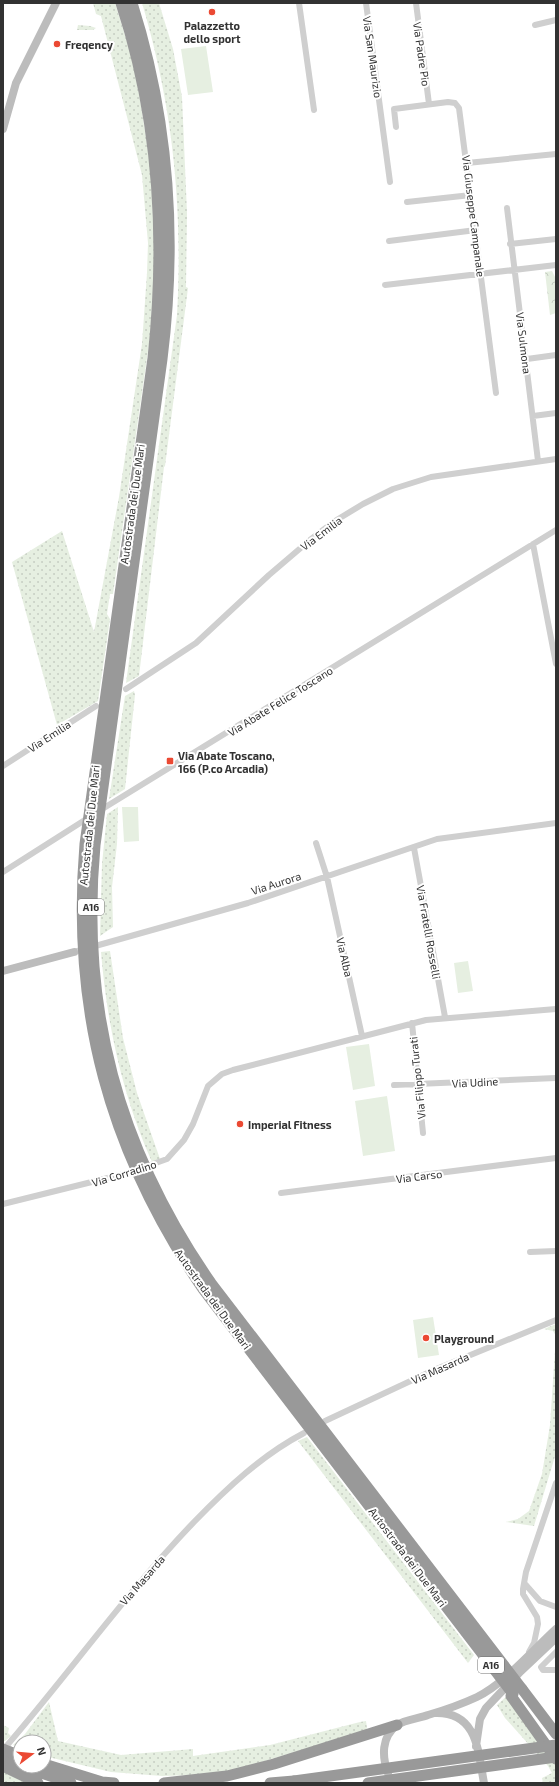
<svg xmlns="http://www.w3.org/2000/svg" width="559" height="1786" viewBox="0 0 559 1786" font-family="'Exo 2',sans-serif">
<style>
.grass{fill:url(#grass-dots)}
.forest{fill:url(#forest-crowns)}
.pitch{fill:#e6efe1}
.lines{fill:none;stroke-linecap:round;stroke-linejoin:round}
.street{stroke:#cfcfcf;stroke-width:6}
.secondary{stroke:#bcbcbc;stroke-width:8}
.highway{stroke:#999;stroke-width:11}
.highway-bridge{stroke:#999;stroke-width:11}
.poi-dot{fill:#eb4933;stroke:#fff;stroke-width:1.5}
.labels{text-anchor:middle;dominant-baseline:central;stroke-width:4;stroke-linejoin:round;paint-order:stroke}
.shield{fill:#fff;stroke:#707070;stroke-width:1}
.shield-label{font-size:10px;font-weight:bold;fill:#323232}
.poi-label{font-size:11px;font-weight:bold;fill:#323232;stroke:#fff;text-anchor:start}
.street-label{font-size:11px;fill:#323232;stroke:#fff}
</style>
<defs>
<pattern id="grass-dots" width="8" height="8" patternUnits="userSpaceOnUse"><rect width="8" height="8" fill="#e6efe1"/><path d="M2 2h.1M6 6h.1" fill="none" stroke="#c6cdc2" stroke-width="1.8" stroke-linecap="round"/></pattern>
<pattern id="forest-crowns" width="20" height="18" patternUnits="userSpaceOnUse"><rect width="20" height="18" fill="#e6efe1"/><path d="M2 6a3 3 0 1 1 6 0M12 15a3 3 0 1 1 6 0" fill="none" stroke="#c6cdc2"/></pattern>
</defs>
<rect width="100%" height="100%" fill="#fff"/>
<path class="grass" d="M93,3H115L130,51L137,81L151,169L155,264L150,337L113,594H110L107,614L110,619L98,701L57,725L12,562L62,531L94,632L119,497L142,344L147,273L148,243L142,175L101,16L96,14Z
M142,3H159L173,49L182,97L187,213L186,287L188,288L165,466L164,467L139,676L126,683L177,315C183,207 173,107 142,3Z
M78,25L90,26L96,28L93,30H77Z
M134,691L135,695L125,789L109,799L125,696Z
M118,807L117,844L112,887L113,927L100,936L102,864L107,814Z
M110,951L123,1038L137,1093L160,1159L152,1162C122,1095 107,1024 101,952Z
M556,1324V1453L534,1526L506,1522L518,1519L529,1511L542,1474L550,1425L556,1336L553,1331L544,1329Z
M307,1437L474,1655L468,1663L298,1441Z
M507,1696L556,1762V1783H543L542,1778L552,1773L548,1766L505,1718L497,1705Z
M49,1702L58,1741L121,1755L193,1749V1756L270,1745L360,1722L366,1721L367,1728L365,1731L231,1771L196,1775L162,1776L111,1772L44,1756V1742H20V1748L13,1745L25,1734Z
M3,1725L9,1728L8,1733L11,1736L5,1741H3Z
M3,1771L28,1783H3Z"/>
<path class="forest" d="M552,271L556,279V313L550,315L545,272Z"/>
<path class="pitch" d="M206,46L213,92L188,95L181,49Z
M122,807H138L139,841L124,842Z
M468,961L473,991L458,993L454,963Z
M369,1044L375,1086L353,1090L346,1047Z
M387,1096L395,1151L363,1156L355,1101Z
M433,1317L439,1355L418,1358L413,1320Z"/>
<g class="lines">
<path class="street" d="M299,3L314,110
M366,3L390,182
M416,3L429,104
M535,25L556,20
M396,127L394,109L448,102L455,103L459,108L496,393
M467,163L556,154
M407,202L471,195
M507,208L538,461
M389,241L476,230
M510,244L556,239
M385,285L556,265
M527,359L556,355
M533,416L556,413
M533,544L556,664
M126,689L196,643L269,575L310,540L335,521L363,504L393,489L431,477L556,459
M3,766L96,706
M99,811L556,530
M316,843L327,877L362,1036
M414,848L445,1017
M3,872L88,818
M74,952L248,903L437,839L556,823
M412,1023L423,1133
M394,1085L556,1078
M281,1193L556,1158
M3,1204L128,1173L167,1159L184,1140L193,1124L208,1086L222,1074L233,1070L426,1020L556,1009
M530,1252L556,1251
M325,1421L434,1370L556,1320
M525,1584L540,1601L556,1607
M529,1652L534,1643L538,1624L537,1617L523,1594V1589L526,1572L556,1483
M556,1652L541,1667L543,1670H556
M3,1750C68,1675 125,1594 194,1522C227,1488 262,1455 304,1433"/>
<path class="secondary" d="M3,129L16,83L56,3
M3,971L74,952
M437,1713C478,1713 478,1752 484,1783
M476,1746L480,1719L486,1708L521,1671L556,1638
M388,1773C382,1757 381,1737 397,1725C404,1720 420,1718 428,1715C445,1710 462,1704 477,1697C504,1684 533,1650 556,1629"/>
<path class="highway" d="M522,1689L556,1734
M511,1696L556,1759
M10,1752L20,1755
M3,1760L71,1783
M44,1764L102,1782L114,1783
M7,1768L38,1783
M164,1783L227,1776L274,1764L397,1725
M270,1783L294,1781"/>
<path class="highway-bridge" d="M121,3C159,119 166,238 153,358L85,844C71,1011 109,1151 203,1289L513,1694
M132,3C169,119 177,239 162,359L95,845C80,1008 118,1149 211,1283L522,1689
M3,1749L10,1752
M294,1781L556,1745
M368,1783L556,1757"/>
</g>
<g class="poi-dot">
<circle cx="212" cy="12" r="4"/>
<circle cx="57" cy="44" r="4"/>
<rect x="166" y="757" width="8" height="8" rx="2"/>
<circle cx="240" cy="1124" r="4"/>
<circle cx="426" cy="1338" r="4"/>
</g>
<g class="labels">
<g class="shield">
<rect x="78" y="899" width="26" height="16" rx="3"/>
<rect x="478" y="1657" width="26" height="16" rx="3"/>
</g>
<g class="shield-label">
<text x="91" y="907">A16</text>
<text x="491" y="1665">A16</text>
</g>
<g class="poi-label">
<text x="212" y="25" text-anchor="middle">Palazzetto<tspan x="212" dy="13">dello sport</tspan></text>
<text x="65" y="44">Freqency</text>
<text x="178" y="755">Via Abate Toscano,<tspan x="178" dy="13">166 (P.co Arcadia)</tspan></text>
<text x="248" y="1124">Imperial Fitness</text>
<text x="434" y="1338">Playground</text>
</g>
<g class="street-label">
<text transform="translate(422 54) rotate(82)">Via Padre Pio</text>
<text transform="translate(373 57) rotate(82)">Via San Maurizio</text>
<text transform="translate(474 216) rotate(83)">Via Giuseppe Campanale</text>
<text transform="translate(524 343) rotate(83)">Via Sulmona</text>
<text transform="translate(132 504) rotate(-82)">Autostrada dei Due Mari</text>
<text transform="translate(321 533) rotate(-37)">Via Emilia</text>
<text transform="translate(280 701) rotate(-32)">Via Abate Felice Toscano</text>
<text transform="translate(49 736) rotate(-33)">Via Emilia</text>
<text transform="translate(89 825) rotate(-84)">Autostrada dei Due Mari</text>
<text transform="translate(276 883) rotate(-18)">Via Aurora</text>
<text transform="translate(429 932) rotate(80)">Via Fratelli Rosselli</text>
<text transform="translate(345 957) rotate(77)">Via Alba</text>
<text transform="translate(417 1078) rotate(-96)">Via Filippo Turati</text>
<text transform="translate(475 1082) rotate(-3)">Via Udine</text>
<text transform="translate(124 1173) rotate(-17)">Via Corradino</text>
<text transform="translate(419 1176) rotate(-7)">Via Carso</text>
<text transform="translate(213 1299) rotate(54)">Autostrada dei Due Mari</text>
<text transform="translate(440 1368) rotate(-24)">Via Masarda</text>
<text transform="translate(408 1557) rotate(53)">Autostrada dei Due Mari</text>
<text transform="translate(142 1580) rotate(-49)">Via Masarda</text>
</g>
</g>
<rect width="559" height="1786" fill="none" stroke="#323232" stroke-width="8"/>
<g transform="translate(32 1754) rotate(74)"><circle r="19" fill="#ffffff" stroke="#adadad"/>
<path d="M0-3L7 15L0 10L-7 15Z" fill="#eb4933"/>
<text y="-6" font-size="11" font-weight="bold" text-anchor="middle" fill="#323232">N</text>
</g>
</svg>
